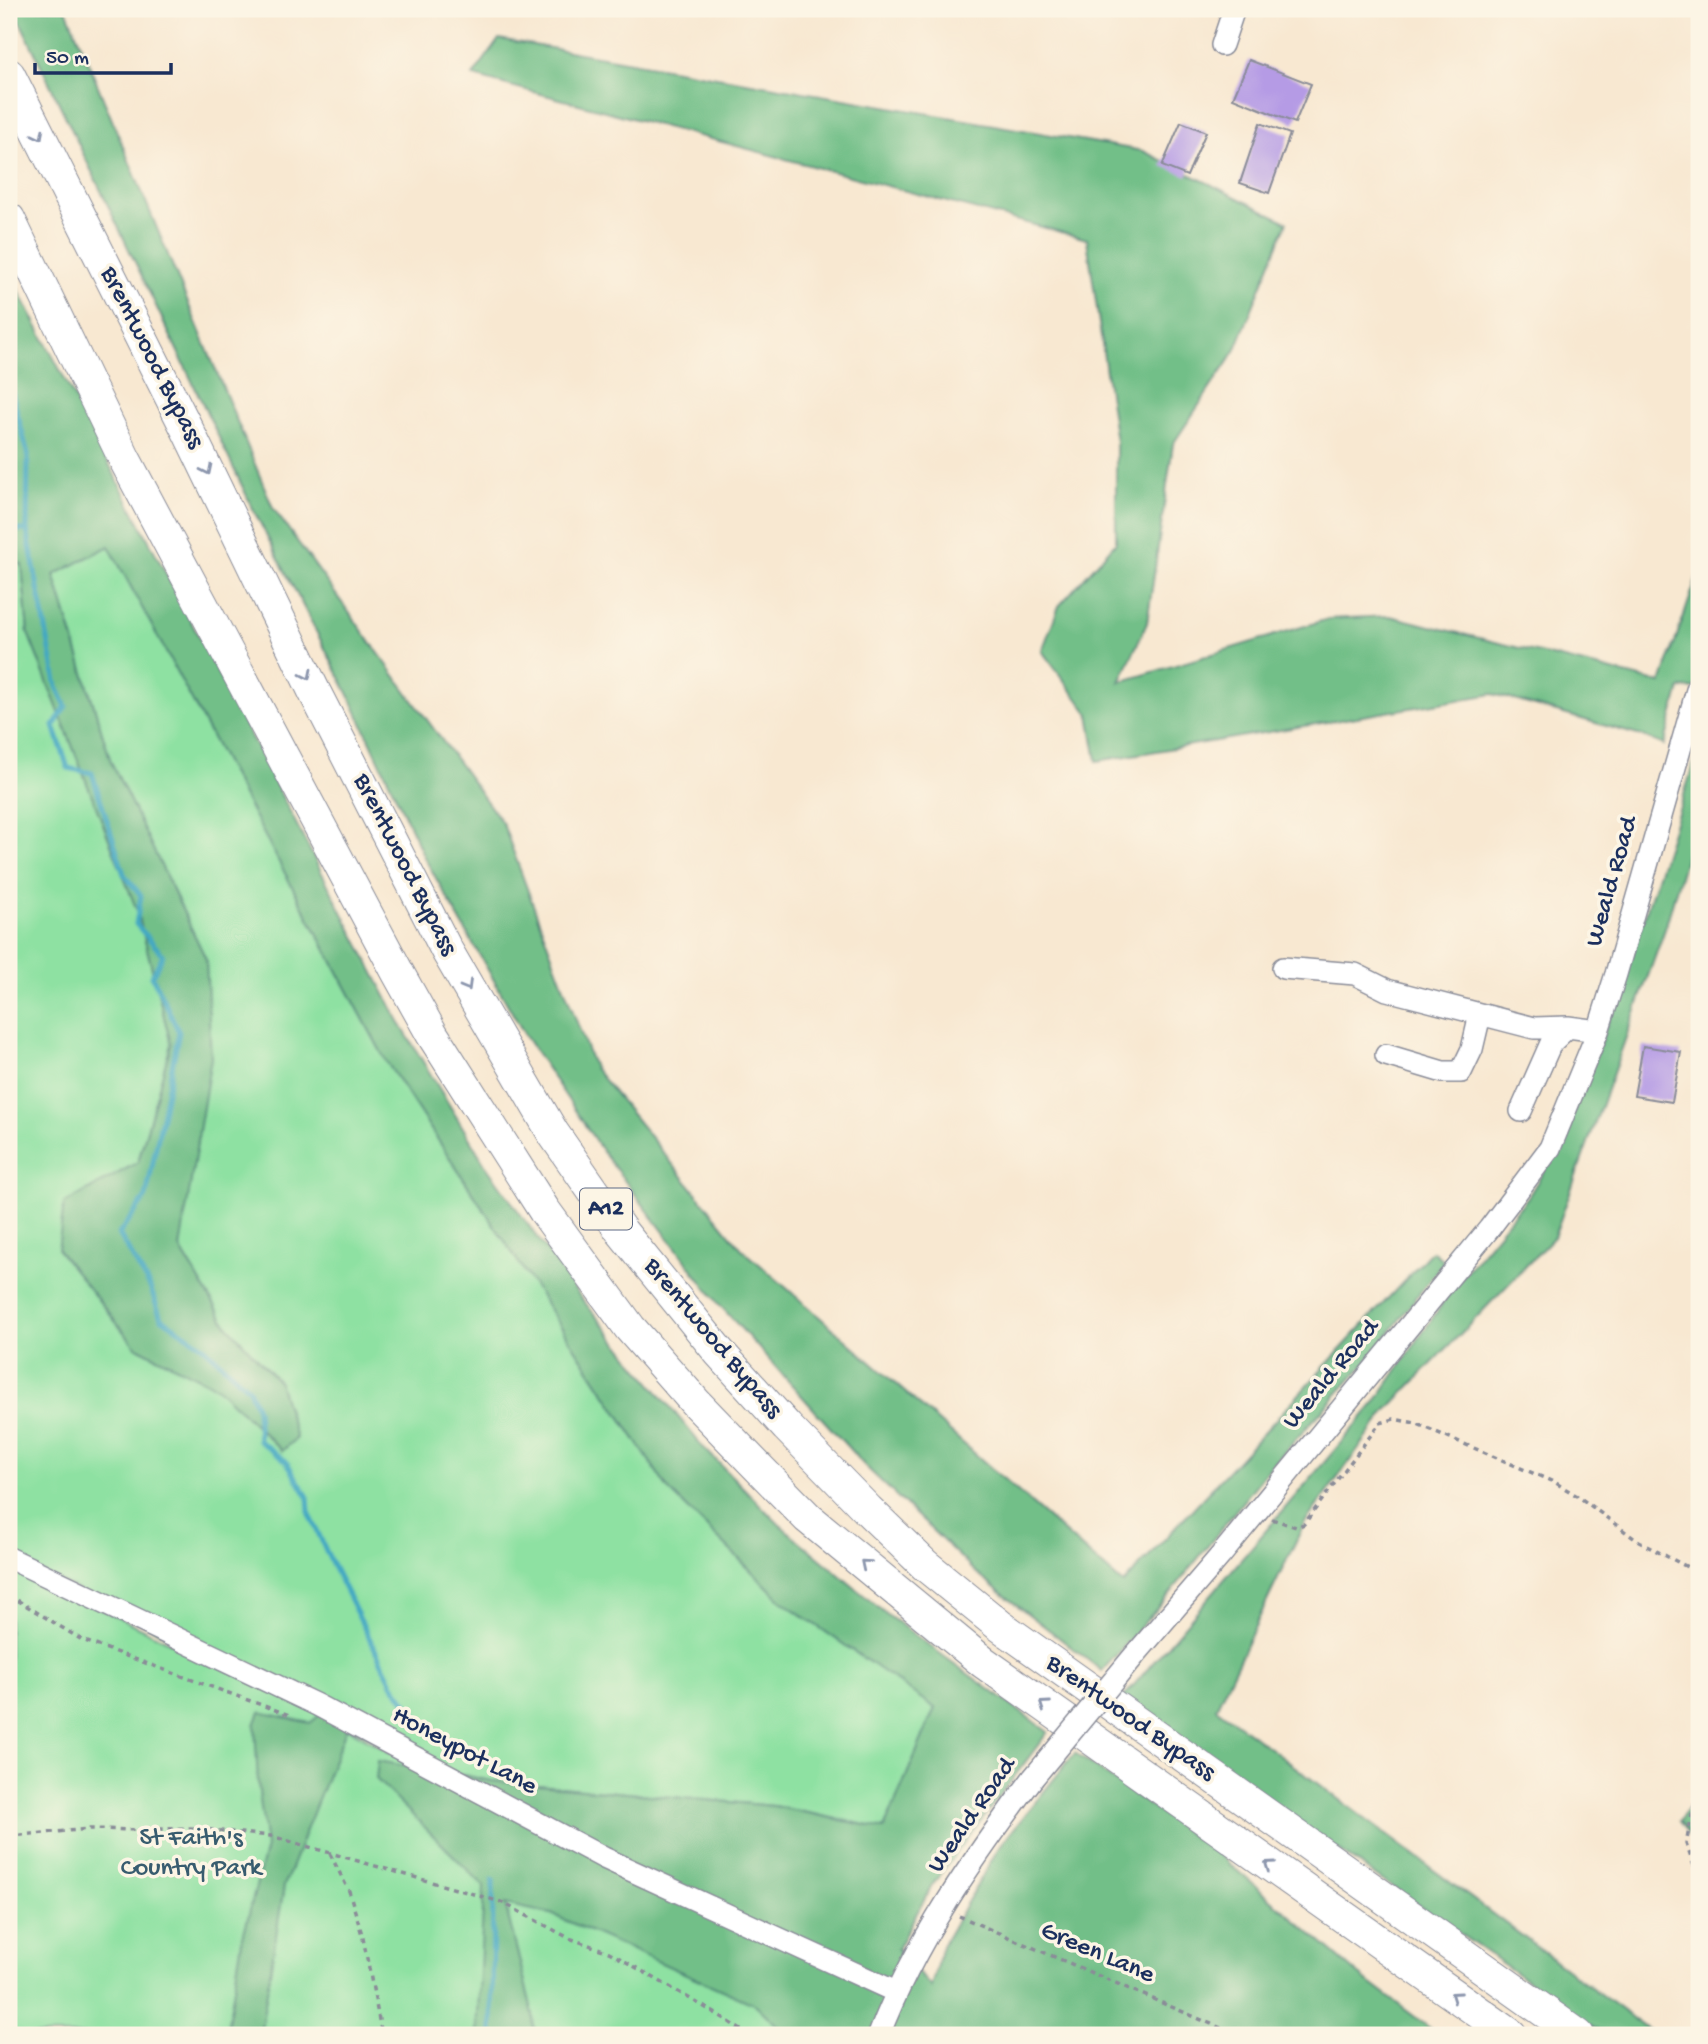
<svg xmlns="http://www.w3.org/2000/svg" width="1708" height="2044" viewBox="0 0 1708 2044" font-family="'Gochi Hand',sans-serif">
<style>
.green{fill:#8ee1a2;stroke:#548880;stroke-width:2}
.forest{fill:#72bf88;stroke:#467773;stroke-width:2}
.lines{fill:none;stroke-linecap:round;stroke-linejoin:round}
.stream{stroke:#42a8c2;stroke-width:5}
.building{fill:#b59be5}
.minor-casing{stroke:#8a8c98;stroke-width:24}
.highway-casing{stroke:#8a8c98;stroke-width:34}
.path{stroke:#8a8c98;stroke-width:3.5;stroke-dasharray:5 5;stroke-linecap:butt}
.minor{stroke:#fff;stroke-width:21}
.highway{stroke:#fff;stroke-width:32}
.minor-bridge-casing{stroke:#8a8c98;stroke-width:24;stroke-linecap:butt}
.minor-bridge{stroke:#fff;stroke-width:21}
.oneway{stroke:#8d97ae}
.labels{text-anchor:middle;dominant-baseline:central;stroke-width:7;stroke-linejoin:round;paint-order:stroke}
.shield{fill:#fcf5e5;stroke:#5e6a86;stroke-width:2}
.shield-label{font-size:24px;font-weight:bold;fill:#1b2f5e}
.street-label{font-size:26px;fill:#1b2f5e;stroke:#fcf5e5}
.park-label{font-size:26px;fill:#385c6f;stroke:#fcf5e5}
</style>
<rect width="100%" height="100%" fill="#fcf5e5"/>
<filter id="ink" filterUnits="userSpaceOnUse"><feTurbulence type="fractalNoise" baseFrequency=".0143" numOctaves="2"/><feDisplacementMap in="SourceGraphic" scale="14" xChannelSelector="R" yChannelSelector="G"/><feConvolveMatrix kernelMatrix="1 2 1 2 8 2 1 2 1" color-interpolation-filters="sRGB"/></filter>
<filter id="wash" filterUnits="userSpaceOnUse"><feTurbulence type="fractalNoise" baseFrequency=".00686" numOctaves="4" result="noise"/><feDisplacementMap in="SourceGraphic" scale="28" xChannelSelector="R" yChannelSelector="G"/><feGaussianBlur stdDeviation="1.57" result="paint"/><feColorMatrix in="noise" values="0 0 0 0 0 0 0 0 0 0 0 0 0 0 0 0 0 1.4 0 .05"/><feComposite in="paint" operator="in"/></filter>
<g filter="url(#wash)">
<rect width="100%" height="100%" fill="#f8e8d1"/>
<path class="green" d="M109,546L386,1061L668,1489L783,1602L935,1708L885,1829L774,1806L492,1781L434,1769L9,1556V562L22,564L28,633L138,913L171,1044L138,1162L64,1204L135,1346L217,1387L282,1451L296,1438L279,1382L226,1324L180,1248L206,959L111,762L54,574Z
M9,1565L337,1722L879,2035H9Z"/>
<path class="forest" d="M14,9H66L273,508L503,824L594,1068L741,1248L1123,1584L1432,1251L1444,1261L1371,1357L1267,1471L1169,1595L1102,1671L982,1578L864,1465L719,1304L605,1155L526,1037L424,857L351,699L255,513Z
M499,39L1143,151L1287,222L1235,351L1173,444L1147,623L1120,682L1328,619L1390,616L1661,683L1699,571V689L1680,688L1664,745L1645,737L1493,694L1097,761L1089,714L1042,651L1059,606L1116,542V442L1087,239L473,76Z
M9,272L402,1027L488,1169L581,1298L702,1446L779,1524L886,1614L1048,1732L933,1884L897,1949L931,1987L942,1946L999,1847L1075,1753L1219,1855L1358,1974L1439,2035H787L756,2005L551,1914L505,1904L533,2014L534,2035H477L484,1886L376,1779L378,1761L492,1781L774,1806L884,1829L935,1708L783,1602L668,1489L386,1061L109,546L54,575L111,762L206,959L211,1058L180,1248L226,1324L279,1382L296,1438L282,1451L217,1387L135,1346L58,1250L64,1204L138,1162L171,1044L138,913L28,633L22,564L9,562Z
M1699,748V810L1665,929L1554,1237L1387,1410L1304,1524L1216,1708L1655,2035H1606L1121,1700L1375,1403L1455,1285L1528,1197L1563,1140L1624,980Z
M260,1712L310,1723L321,1714L347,1727L284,1886L260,2035H226L242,1941L266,1847L258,1784L255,1725Z
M1699,1796V1849L1679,1821Z"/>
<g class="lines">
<path class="stream" d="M9,382L28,454L27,530L57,687L66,706L54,726L68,768L92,773L124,874L141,896L136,924L163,955L152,976L179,1032L146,1197L119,1234L150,1287L161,1318L203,1346L249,1389L257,1409L259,1441L286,1461L308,1497L309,1512L331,1562L393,1685L418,1718
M9,530H27
M492,2035L493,1880"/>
</g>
<g id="blocks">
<path class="building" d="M1249,60L1311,84L1295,123L1233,98Z
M1181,122L1206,132L1187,176L1162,166Z
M1260,123L1290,134L1269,193L1240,183Z
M1643,1046L1681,1052L1672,1102L1634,1096Z"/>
</g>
</g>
<g filter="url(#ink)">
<use href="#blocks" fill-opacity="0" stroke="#8a8c98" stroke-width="2"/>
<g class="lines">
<g class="minor-casing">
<path id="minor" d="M1222,45L1234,9
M1283,968L1355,974L1387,990L1534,1028L1568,1027L1598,1031
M1386,1055L1443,1072H1461L1472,1049L1480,1015
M1521,1111L1551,1043L1568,1027
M9,1558L317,1705L604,1858L896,1992
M1134,1656L1221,1555L1489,1229L1550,1148L1598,1031L1616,974L1699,683
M879,2035C915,1941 973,1859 1033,1778"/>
</g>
<g class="highway-casing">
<path id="highway" d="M9,75L188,431L314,691L447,951L553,1133L622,1232L719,1352L787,1427L868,1510L925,1565L999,1625L1578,2035
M9,219L124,458L398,973L432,1034L544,1210L630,1328L695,1402L752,1461L808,1518L983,1662L1511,2035"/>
</g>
<path class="path" d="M1272,1519L1296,1527L1304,1524L1380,1423L1394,1419L1415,1423L1556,1483L1579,1497L1639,1542L1699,1573
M9,1595L82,1640L292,1716
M1699,1795L1695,1800L1686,1844L1699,1880
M9,1836L90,1829L140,1830L190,1828L271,1836L501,1902L569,1938L609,1952L725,2019L748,2035
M330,1854L349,1891L363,1938L382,2035
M959,1916L1237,2035"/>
<use href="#minor" class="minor"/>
<use href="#highway" class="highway"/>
<g class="minor-bridge-casing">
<path id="minor-bridge" d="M1033,1778L1134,1656"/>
</g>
<use href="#minor-bridge" class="minor-bridge"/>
</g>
<defs><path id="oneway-chevron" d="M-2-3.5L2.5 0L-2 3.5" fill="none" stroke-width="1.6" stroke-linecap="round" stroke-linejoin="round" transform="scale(1.75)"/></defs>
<g class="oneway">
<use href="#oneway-chevron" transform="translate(39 135) rotate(63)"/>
<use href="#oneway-chevron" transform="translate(207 470) rotate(64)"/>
<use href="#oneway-chevron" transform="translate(307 675) rotate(64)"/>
<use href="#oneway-chevron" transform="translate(467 986) rotate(60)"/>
<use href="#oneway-chevron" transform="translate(865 1564) rotate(-140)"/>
<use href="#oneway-chevron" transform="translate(1044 1705) rotate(-145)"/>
<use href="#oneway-chevron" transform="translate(1269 1865) rotate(-145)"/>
<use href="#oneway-chevron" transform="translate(1455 1996) rotate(-145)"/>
</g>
</g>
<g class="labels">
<rect class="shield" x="580" y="1188.5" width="52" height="41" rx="5"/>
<g class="shield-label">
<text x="606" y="1209">A12</text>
</g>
<g class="street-label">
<text transform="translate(151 358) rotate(63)">Brentwood Bypass</text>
<text transform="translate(404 865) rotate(63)">Brentwood Bypass</text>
<text transform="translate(1613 882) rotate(-74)">Weald Road</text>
<text transform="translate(712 1339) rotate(50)">Brentwood Bypass</text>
<text transform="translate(1332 1375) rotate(-50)">Weald Road</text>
<text transform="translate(1130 1719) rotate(35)">Brentwood Bypass</text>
<text transform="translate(464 1752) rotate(28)">Honeypot Lane</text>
<text transform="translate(973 1816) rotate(-55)">Weald Road</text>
<text transform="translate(1097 1954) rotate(23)">Green Lane</text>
</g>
<g class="park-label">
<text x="191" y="1839">St Faith's<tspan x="191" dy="30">Country Park</tspan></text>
</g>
</g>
<rect width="1708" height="2044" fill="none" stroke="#fcf5e5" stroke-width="35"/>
<path d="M35 63v10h136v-10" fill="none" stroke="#1b2f5e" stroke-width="3.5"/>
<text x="46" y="63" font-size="21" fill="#1b2f5e" stroke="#fcf5e5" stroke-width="5" paint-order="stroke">50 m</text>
</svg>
